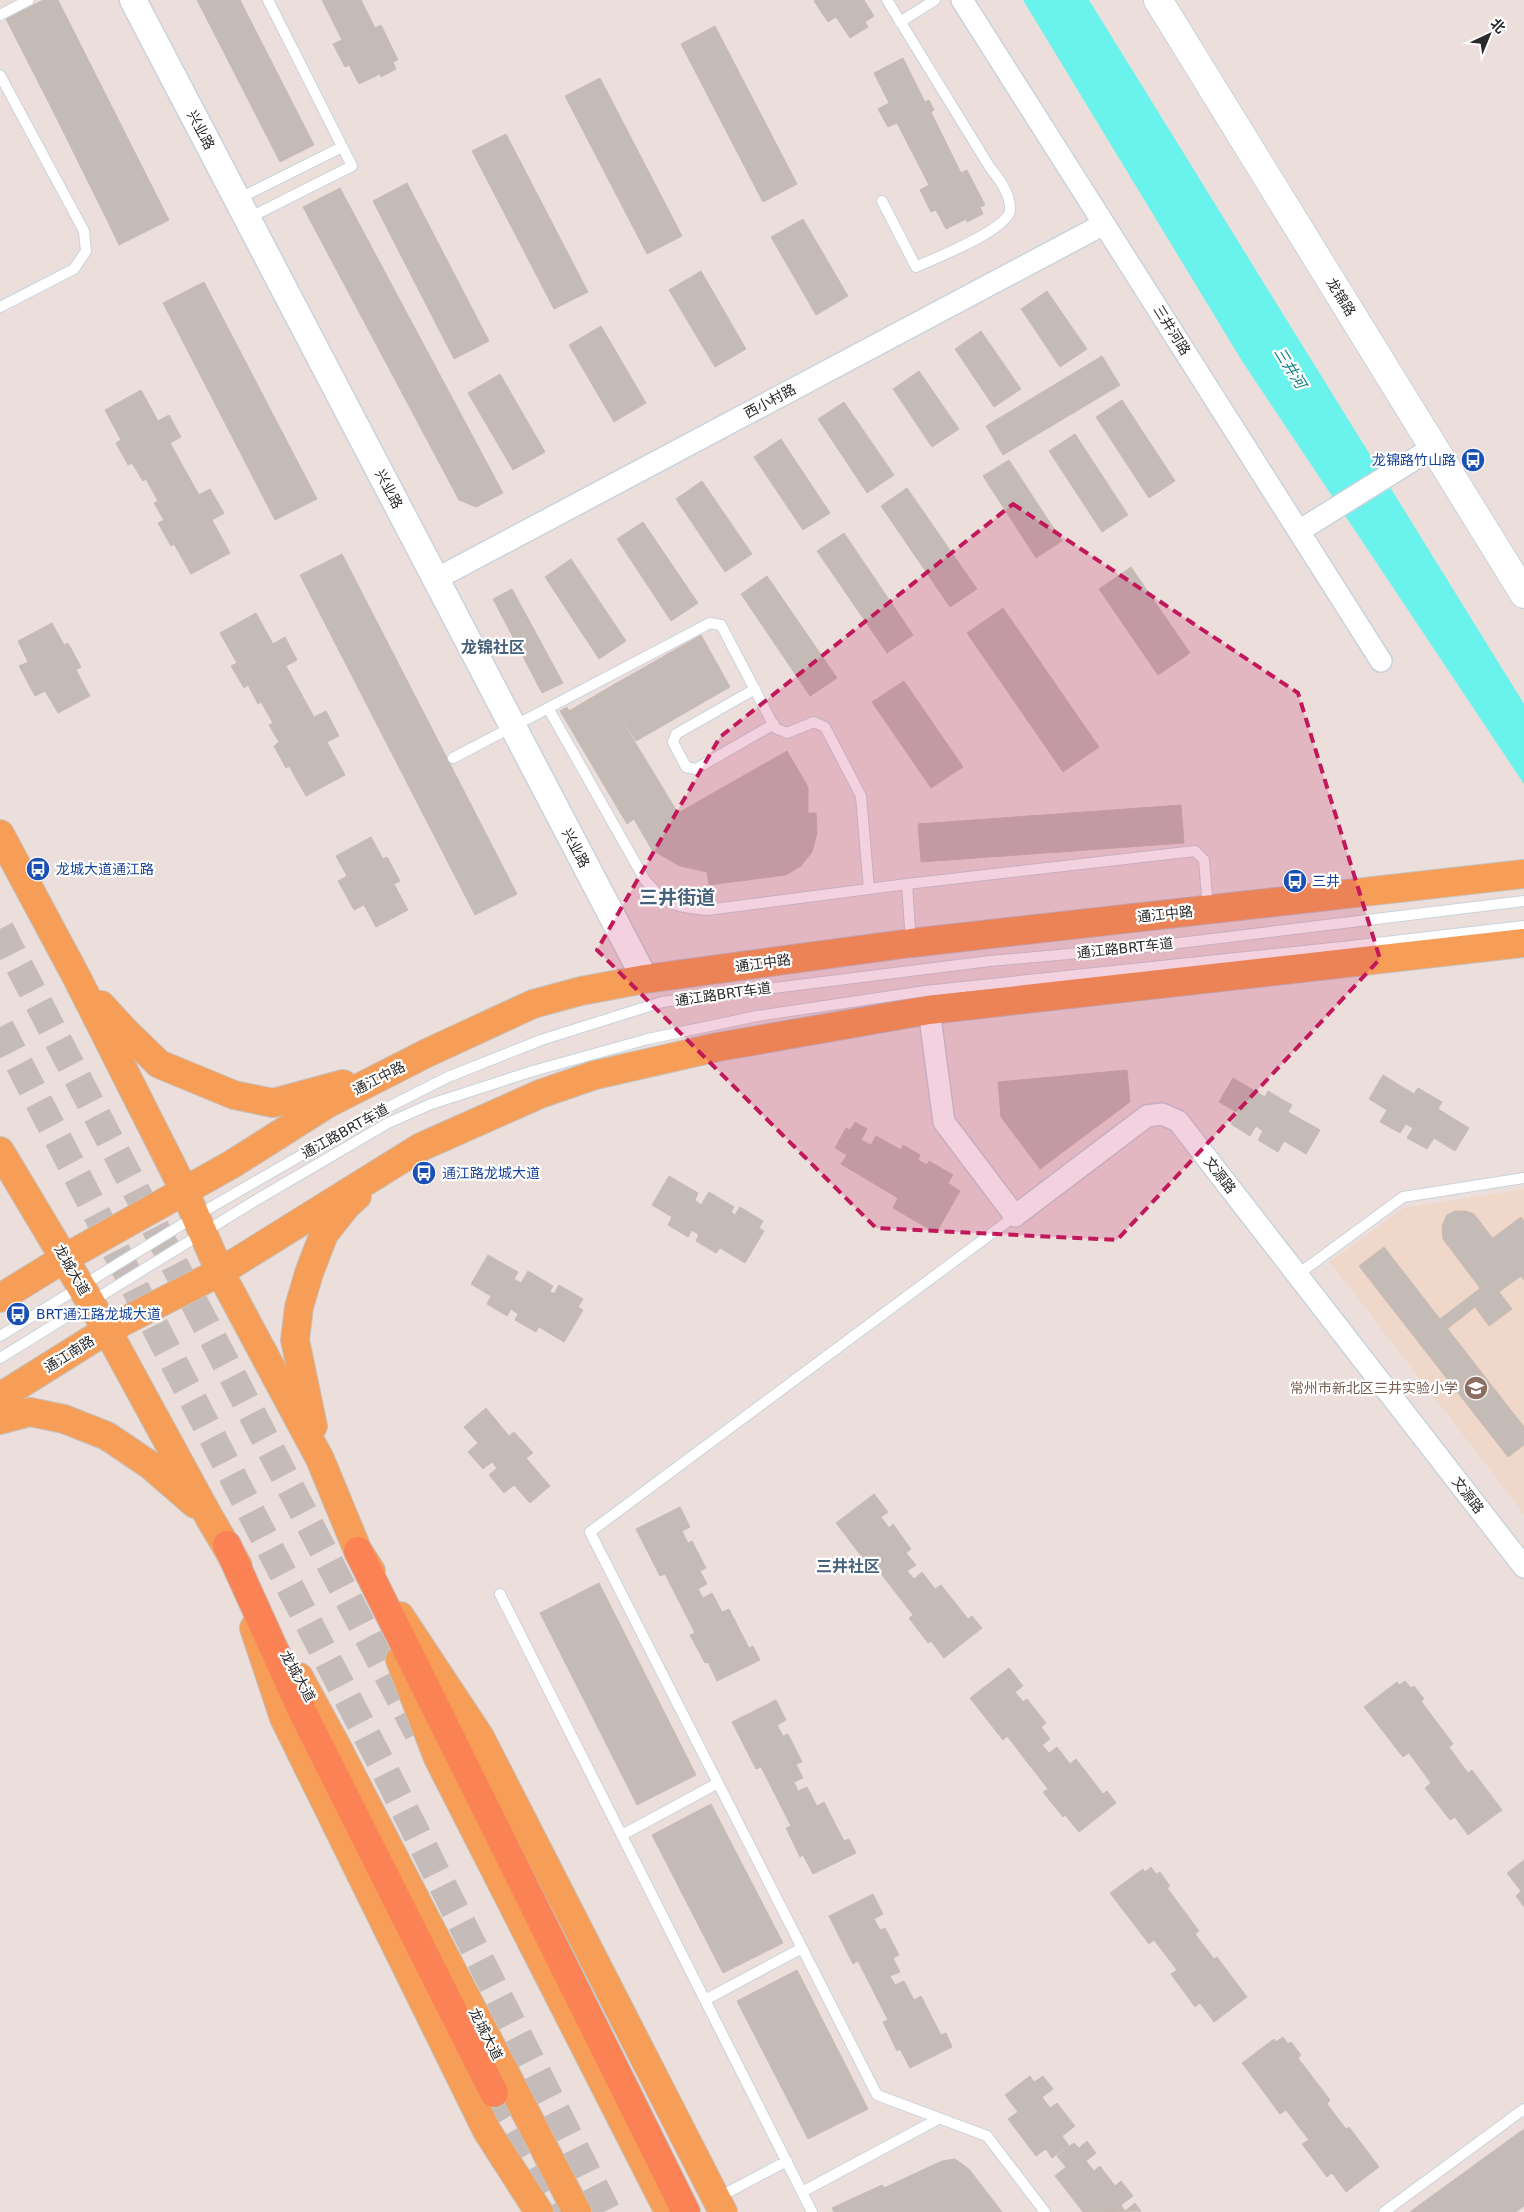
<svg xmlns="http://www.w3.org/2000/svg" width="1524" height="2212" viewBox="0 0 1524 2212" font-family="'DejaVu Sans','Noto Sans SC',sans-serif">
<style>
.education{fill:#efd7c9}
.water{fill:#69f3ec}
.building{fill:#c4bbb7;stroke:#c8bbb5}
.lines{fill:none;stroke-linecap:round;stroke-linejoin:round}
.trunk-tunnel{stroke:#c5bbb8;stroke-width:28;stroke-dasharray:28 14;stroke-linecap:butt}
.service-casing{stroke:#c9d3dc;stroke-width:12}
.minor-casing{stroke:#c9d3dc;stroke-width:24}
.tertiary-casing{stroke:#c9d3dc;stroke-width:29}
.secondary-casing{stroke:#c9d3dc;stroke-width:30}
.primary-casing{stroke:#c3c3c3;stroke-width:30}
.trunk-casing{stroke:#c3c3c3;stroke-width:30}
.service{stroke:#fff;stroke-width:10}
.minor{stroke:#fff;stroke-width:21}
.tertiary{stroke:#fff;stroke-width:26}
.secondary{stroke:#fff;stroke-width:28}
.primary{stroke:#f69e57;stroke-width:28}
.trunk{stroke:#fa8255;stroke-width:28}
.marked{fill:#c2185b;fill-opacity:0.2;stroke:#c2185b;stroke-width:4;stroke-dasharray:10 6;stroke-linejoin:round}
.labels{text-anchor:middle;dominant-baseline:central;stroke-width:4.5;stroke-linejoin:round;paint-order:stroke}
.street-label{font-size:14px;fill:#2a2a2a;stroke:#fff}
.transit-label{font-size:14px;fill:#164399;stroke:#fff;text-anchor:start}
.education-label{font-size:14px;fill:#785e54;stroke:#fff;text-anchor:end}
.water-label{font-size:15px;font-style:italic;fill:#0a7f83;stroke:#fff}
.quarter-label{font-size:16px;font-weight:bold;fill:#48627c;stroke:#fff}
.district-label{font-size:19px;font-weight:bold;fill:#48627c;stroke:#fff}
</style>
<rect width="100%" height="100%" fill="#ecdfdb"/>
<path class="education" d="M1524,1189V1514L1330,1262L1404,1208Z"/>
<path class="water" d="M1023,0H1089L1524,704V784L1242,361Z"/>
<path class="building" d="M43,0H58L169,220L119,245L107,220L140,203L86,95L53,111L6,19Z
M197,0H240L314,145L280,162Z
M322,0H361L375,28L381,25L398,60L393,62L396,69L381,77L380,74L359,84L349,65L345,67L333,44L342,40Z
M816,0H864L874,16L865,22L868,27L850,38L836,17L828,22L814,1Z
M715,26L797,184L763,202L681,44Z
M903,58L925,102L929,100L934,110L931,112L961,173L967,170L985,205L980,207L983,214L967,222L966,219L946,229L936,210L931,212L920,190L929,185L897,123L888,127L878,109L889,103L874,73Z
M600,78L682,236L647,254L565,96Z
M86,95L140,203L107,220L53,111Z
M506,134L588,292L554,309L472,151Z
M407,183L489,341L454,359L373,201Z
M340,188L503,493L476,507L459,500L303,207Z
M803,219L848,296L816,315L771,237Z
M701,271L746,349L715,367L669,290Z
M204,282L317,499L275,520L163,303Z
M1047,291L1087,349L1060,367L1021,309Z
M601,326L646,403L614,422L569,345Z
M981,331L1021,389L994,407L955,349Z
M1102,356L1120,385L1003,455L986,426Z
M919,371L959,429L932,447L893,389Z
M500,374L545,452L513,470L468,393Z
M141,390L158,421L169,415L181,437L170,443L199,495L210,489L224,513L212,520L230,553L191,574L174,544L171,546L158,523L164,520L154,503L158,501L146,479L143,481L132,463L128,465L116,443L121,440L105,410Z
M1122,400L1175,481L1149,498L1096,417Z
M844,402L894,475L867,493L818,419Z
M1075,434L1128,515L1102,532L1049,451Z
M781,439L830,513L803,530L754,457Z
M1009,460L1062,541L1036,558L983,476Z
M702,481L752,554L725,572L676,499Z
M907,488L977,589L950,607L881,506Z
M643,522L698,603L671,621L617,539Z
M844,533L913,635L887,653L817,551Z
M342,554L517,894L475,915L300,575Z
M571,559L626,641L599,659L545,577Z
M1131,567L1190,653L1158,675L1099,589Z
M767,576L837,678L810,696L741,594Z
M512,589L563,683L542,693L493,599Z
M1003,608L1099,747L1063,772L967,633Z
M256,613L273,644L285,637L297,660L286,666L314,717L326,711L339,736L327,742L345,775L306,796L289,766L286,768L274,746L279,742L269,725L273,723L261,702L258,704L248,685L244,688L231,666L237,663L220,633Z
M52,623L64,645L68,643L81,667L76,670L90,696L58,713L45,691L35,696L19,666L28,662L18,641Z
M701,635L730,687L636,741L613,706L617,703L608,688Z
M904,681L963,767L931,788L872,702Z
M608,688L617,703L613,706L678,813L787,751L808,787V813H816L817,833L812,852L801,866L786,875L709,885L707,872L680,866L652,850L634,819L627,824L560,711L567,707L569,711Z
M1181,805L1184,843L921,862L918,824Z
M371,837L383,859L387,857L400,881L394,884L408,910L376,927L364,905L354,910L338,881L347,876L336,856Z
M1127,1070L1130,1102L1040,1169L1001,1117L998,1082Z
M1383,1075L1414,1094L1418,1088L1442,1102L1438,1109L1469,1128L1455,1151L1434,1138L1427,1149L1407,1138L1413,1128L1406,1124L1400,1133L1380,1122L1387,1110L1369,1099Z
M1233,1078L1265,1097L1268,1091L1292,1105L1288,1112L1320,1130L1306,1154L1284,1141L1278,1152L1258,1140L1263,1131L1256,1126L1250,1136L1231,1124L1238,1113L1219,1102Z
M855,1122L867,1129L861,1140L871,1145L876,1136L901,1150L903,1145L920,1155L918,1160L927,1165L929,1161L953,1175L948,1183L960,1191L936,1233L893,1208L898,1198L841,1164L847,1155L835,1148L846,1128L850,1130Z
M669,1176L698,1193L695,1200L701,1205L709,1192L734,1207L731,1212L735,1215L740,1207L763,1221L759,1228L764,1231L745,1263L720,1248L716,1253L696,1241L699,1235L692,1230L688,1237L668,1225L672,1217L652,1205Z
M1455,1211H1465L1474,1214L1512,1264L1480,1288L1443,1239L1442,1226L1447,1215Z
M1521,1217L1524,1221V1280L1493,1238Z
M1384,1247L1524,1427V1445L1508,1457L1359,1266Z
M488,1255L518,1272L514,1279L521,1283L528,1271L553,1286L550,1291L554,1294L559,1285L583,1299L578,1307L583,1310L564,1342L539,1327L536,1332L515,1320L518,1314L511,1309L507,1316L487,1304L491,1296L471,1284Z
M1512,1264L1521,1276L1499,1292L1512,1309L1489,1326L1475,1307L1447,1329L1440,1319Z
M486,1408L509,1436L514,1432L533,1453L526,1458L550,1486L530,1503L514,1485L504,1493L489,1475L497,1468L492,1462L483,1469L468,1452L478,1443L464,1427Z
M874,1494L888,1512L881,1517L889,1528L893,1524L911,1549L906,1553L916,1565L907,1571L914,1579L922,1572L935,1589L941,1585L968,1619L972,1616L982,1628L944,1658L931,1641L928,1643L909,1618L913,1615L872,1562L868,1565L836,1523Z
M680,1507L690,1527L682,1531L688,1543L692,1541L706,1568L700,1571L707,1584L698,1589L703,1598L712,1593L722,1612L729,1609L749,1648L753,1646L760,1660L717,1681L708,1662L705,1663L690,1635L695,1633L665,1574L660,1576L636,1529Z
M599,1583L696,1775L637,1805L540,1613Z
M1009,1668L1023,1686L1015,1692L1023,1702L1027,1699L1046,1723L1041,1727L1050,1739L1042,1745L1049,1753L1057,1747L1070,1764L1076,1759L1103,1794L1107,1791L1116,1803L1079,1832L1065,1815L1063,1817L1043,1792L1048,1789L1007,1736L1003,1740L970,1698Z
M1405,1681L1411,1688L1414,1686L1424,1699L1421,1701L1453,1744L1449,1747L1468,1773L1472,1770L1502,1810L1468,1835L1455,1817L1450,1820L1425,1788L1431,1783L1409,1753L1403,1757L1364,1707L1397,1682L1399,1685Z
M776,1700L786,1720L777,1725L783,1736L788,1734L802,1762L796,1764L803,1778L794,1782L798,1791L807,1787L817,1806L824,1802L844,1841L849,1839L856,1853L813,1874L803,1855L800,1857L786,1828L791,1826L761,1767L756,1769L732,1722Z
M711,1804L783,1943L723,1973L652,1835Z
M1524,1860V1907L1516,1896L1521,1891L1507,1873Z
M1151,1867L1156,1874L1160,1872L1170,1886L1167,1888L1199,1931L1195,1934L1214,1959L1217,1957L1247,1997L1214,2022L1200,2003L1195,2007L1171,1974L1177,1970L1154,1940L1149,1944L1110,1893L1143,1869L1145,1872Z
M873,1894L883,1914L874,1919L880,1930L885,1928L899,1955L893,1958L900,1972L890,1976L895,1985L904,1981L914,2000L921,1996L941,2035L946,2033L952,2047L910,2068L900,2049L897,2051L883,2022L888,2020L858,1961L853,1964L829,1916Z
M797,1970L868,2109L808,2139L737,2001Z
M1283,2037L1288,2044L1291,2042L1301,2055L1298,2058L1330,2100L1327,2104L1346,2129L1349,2127L1379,2167L1346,2192L1332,2173L1327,2177L1302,2144L1309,2140L1286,2110L1280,2114L1242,2063L1274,2039L1276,2042Z
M1030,2076L1034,2082L1043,2076L1053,2089L1042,2097L1050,2108L1057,2103L1075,2126L1062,2136L1069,2146L1052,2158L1046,2149L1036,2156L1008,2119L1018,2112L1005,2095Z
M1524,2129V2206L1516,2212H1423L1418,2206Z
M1087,2141L1096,2153L1086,2161L1094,2171L1100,2166L1115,2186L1121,2181L1133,2196L1121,2205L1125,2211L1135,2203L1141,2211L1083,2212L1055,2176L1066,2167L1057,2156L1074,2143L1079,2148Z
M955,2159L969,2169L1002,2212H834L832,2208L882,2185L884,2188L942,2161Z
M1418,2206L1423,2212H1410Z"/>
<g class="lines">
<path class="trunk-tunnel" d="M0,929L418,1733
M0,1027L381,1763L607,2212
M494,2093L563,2212"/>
<g class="service-casing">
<path id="service" d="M0,15L29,0
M900,22L935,0
M0,75L84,231L86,251L74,269L0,307
M238,199L342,147
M882,201L916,267C935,258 1008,230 1010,210C1011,193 998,178 989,166L887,0
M247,219L352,166L268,0
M755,689L676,734L673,742L686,767L696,769L774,724
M548,708L645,880C667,905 673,907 707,910L907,884L1195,851L1204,860L1208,909
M453,758L710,623L721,625L775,728L787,733L814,722L825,727L861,796L869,889
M907,884L911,942
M1015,1216L590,1532L877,2095L987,2136L1045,2212
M1297,1275L1403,1197L1524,1178
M0,1336L196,1216L357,1123L448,1077L541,1040L662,1002L990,961L1146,947L1524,901
M0,1358L253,1202L388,1123L431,1104L533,1071L648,1039L757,1016L925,991L1342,947L1524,926
M500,1594L812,2212
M622,1835L718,1783
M705,2000L802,1948
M802,2192L940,2118
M717,2198L787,2161
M1384,2212L1524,2109"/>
</g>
<g class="minor-casing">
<path id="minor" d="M962,0L1381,661
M1299,531L1434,447
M436,579L1104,224
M929,1010L944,1122L1015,1216L1147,1116L1162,1114L1178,1121L1524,1567"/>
</g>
<g class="tertiary-casing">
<path id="tertiary" d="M133,0L645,979"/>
</g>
<g class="secondary-casing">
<path id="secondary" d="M1158,0L1524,594"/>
</g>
<g class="primary-casing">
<path id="primary" d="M0,834L76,976L185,1192L220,1272L320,1459L358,1551L371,1571
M101,1005L125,1031L159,1064L234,1095L273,1103L343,1084
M0,1151L107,1330L209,1517L238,1566
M0,1298L65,1258L234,1163L327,1104L427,1053L533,1004L581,991L645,979L911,943L1524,874
M0,1397L107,1330L220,1272L421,1147L540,1094L595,1075L718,1047L929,1010L1524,943
M0,1420L30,1412L64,1419L107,1436L150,1465L195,1504
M313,1426L295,1340L299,1307L309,1273L324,1234L346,1206L357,1196
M400,1616L480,1737L723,2212
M254,1628L284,1718L487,2131L539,2212
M400,1660L438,1758L669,2212
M299,1677L337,1747L577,2212"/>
</g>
<g class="trunk-casing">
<path id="trunk" d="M227,1545L304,1715L494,2093
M358,1551L686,2212"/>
</g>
<use href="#service" class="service"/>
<use href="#minor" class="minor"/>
<use href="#tertiary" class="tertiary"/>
<use href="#secondary" class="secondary"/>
<use href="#primary" class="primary"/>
<use href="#trunk" class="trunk"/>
</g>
<path class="marked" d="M1013,504L1298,693L1380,959L1117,1240L876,1228L597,950L720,737Z"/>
<defs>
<g id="bus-disc" transform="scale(1.25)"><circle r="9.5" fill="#1a4fb4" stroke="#fff"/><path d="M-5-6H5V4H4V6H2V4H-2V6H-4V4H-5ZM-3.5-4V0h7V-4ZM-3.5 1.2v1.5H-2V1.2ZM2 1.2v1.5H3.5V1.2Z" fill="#fff"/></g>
<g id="school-disc" transform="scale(1.25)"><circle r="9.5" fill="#8d6e63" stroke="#fff"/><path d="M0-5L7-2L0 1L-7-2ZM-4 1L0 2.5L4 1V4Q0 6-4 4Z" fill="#fff"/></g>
</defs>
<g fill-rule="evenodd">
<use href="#bus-disc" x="1473" y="460"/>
<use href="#bus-disc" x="38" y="869"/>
<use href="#bus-disc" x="1295" y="881"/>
<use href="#bus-disc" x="424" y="1173"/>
<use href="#bus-disc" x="18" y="1314"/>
<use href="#school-disc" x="1476" y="1388"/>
</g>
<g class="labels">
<g class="street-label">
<text transform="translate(201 130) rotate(62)">兴业路</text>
<text transform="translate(1341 297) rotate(58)">龙锦路</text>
<text transform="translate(1172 330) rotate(58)">三井河路</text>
<text transform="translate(770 401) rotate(-28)">西小村路</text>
<text transform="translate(389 489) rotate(62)">兴业路</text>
<text transform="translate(576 848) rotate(62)">兴业路</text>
<text transform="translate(1165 914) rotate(-6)">通江中路</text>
<text transform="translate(1125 948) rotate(-6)">通江路BRT车道</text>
<text transform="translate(763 963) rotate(-8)">通江中路</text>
<text transform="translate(723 994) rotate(-8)">通江路BRT车道</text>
<text transform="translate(379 1078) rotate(-27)">通江中路</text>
<text transform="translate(345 1131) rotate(-29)">通江路BRT车道</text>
<text transform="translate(1220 1175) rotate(52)">文源路</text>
<text transform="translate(72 1270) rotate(60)">龙城大道</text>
<text transform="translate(69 1354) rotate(-32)">通江南路</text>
<text transform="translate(1468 1495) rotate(52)">文源路</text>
<text transform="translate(298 1676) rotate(61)">龙城大道</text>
<text transform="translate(486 2034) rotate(63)">龙城大道</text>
</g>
<g class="transit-label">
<text x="1456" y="460" text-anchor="end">龙锦路竹山路</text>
<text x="56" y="869">龙城大道通江路</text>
<text x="1312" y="881">三井</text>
<text x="442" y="1173">通江路龙城大道</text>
<text x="36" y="1314">BRT通江路龙城大道</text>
</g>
<g class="education-label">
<text x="1458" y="1388">常州市新北区三井实验小学</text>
</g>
<g class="water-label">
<text transform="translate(1290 368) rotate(58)">三井河</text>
</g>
<g class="quarter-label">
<text x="493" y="647">龙锦社区</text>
<text x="848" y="1566">三井社区</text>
</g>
<g class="district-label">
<text x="677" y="897">三井街道</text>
</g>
</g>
<g transform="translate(1489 35) rotate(44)" stroke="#ffffff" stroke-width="4" paint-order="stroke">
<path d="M0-4L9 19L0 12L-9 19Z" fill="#2a2a2a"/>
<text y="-8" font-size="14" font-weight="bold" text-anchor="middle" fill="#2a2a2a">北</text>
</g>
</svg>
